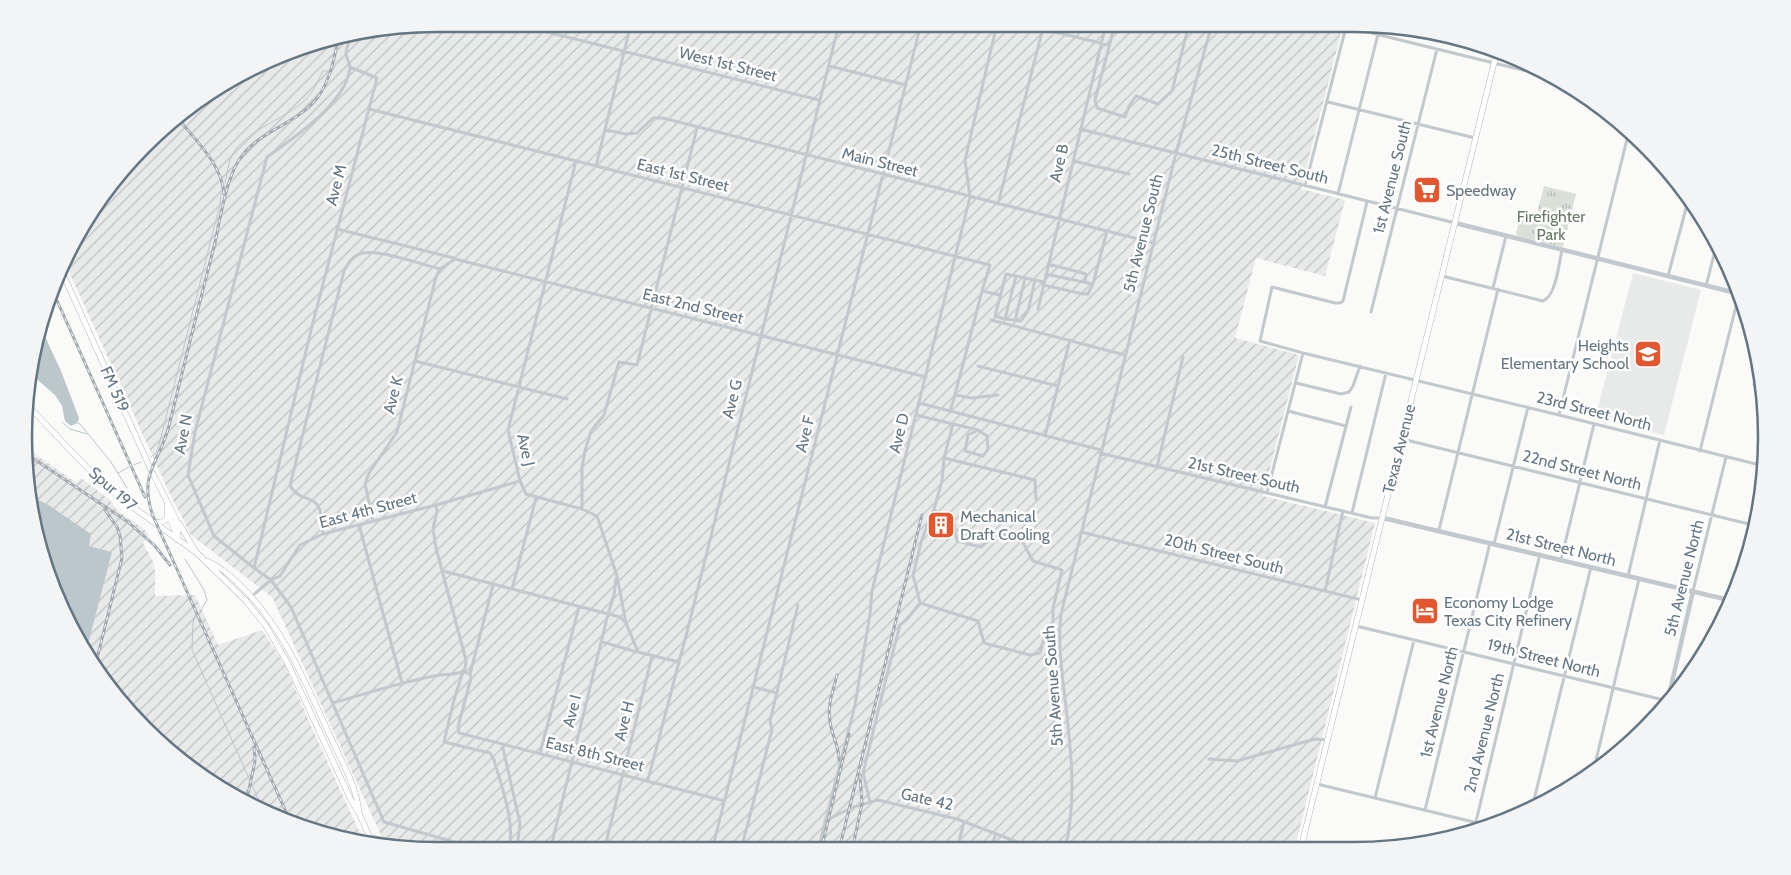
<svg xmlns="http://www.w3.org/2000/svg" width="1791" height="875" viewBox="0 0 1791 875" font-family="Cabin,sans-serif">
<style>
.built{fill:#e8e9e9}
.industrial{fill:url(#industrial-furrows)}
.park{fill:url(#park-tufts)}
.water{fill:#bbc7cb}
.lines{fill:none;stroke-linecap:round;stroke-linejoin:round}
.stream{stroke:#bbc7cb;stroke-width:1}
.minor-tunnel{stroke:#d5d9db;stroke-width:3;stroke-dasharray:3 1.5;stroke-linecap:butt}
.secondary-casing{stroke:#b3babf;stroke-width:6}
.primary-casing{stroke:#b5babe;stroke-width:6}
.minor{stroke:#c3c8cc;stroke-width:3}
.tertiary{stroke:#c3c8cc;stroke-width:4.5}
.secondary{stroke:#fff;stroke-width:5}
.primary{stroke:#fff;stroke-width:5}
.rail-casing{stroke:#a2aab0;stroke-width:3}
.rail{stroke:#fff;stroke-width:1;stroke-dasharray:4;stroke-linecap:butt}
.labels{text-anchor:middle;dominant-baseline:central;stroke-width:5;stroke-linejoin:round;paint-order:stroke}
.street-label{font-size:16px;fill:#657683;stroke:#fff}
.poi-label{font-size:16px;fill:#657683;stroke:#fff;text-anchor:start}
.park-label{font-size:16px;fill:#687a64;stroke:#fff}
.rim{fill:none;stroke:#657683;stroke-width:2.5}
</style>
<defs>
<pattern id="industrial-furrows" width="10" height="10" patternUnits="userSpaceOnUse" patternTransform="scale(1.25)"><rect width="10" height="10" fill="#e8e9e9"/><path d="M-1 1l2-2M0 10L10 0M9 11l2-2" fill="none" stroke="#c0c1c2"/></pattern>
<pattern id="park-tufts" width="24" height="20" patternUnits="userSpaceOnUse" patternTransform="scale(1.25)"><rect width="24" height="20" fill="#dadfd7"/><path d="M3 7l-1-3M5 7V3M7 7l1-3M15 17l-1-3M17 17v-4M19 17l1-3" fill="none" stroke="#b4b9b4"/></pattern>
</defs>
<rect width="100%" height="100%" fill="#fafaf8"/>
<path class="built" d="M1633,273L1701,290L1664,435L1595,419Z"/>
<path class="industrial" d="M438,24H1320L1342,29L1301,189L1345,200L1325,276L1256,258L1235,338L1299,355L1263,496L1375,523L1295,848L437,851L386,846L272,597L191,535L168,490L66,265L79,230L126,165L185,109L304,46Z
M29,450L77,483L81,478L110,500L117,510L145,530L149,535L143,543L153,561L155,571V596L195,595L218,645L262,630L285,665L311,726L365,844L356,843L279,820L164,748L109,689L86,652L112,552L89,546L47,504L29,496L27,491Z"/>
<path class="park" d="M1544,186L1576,194L1563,247L1518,236L1516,233L1522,211L1537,214Z"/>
<path class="water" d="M42,330L61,371L79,418L77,423L71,426L65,421L62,406L55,395L31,374L32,357Z
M29,496L47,504L91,534L89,546L112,552L86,652L67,621Z"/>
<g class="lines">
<path class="stream" d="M332,72L335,66
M225,183C227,175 228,165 231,157C243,132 282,120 302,103C312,95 317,83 323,71H328
M62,422L70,429L87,434
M77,423L80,424L111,462L127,488
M151,457L156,453L158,449L220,204L221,193
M134,465L141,462
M118,473L129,467
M185,559L204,590L207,600L200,612
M195,615L193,622L192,650L263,810"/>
<path class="minor-tunnel" d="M1023,844L1035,849"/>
<g class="secondary-casing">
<path id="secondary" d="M63,274L151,470L176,519L178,530V540
M167,505V511L178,539
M152,521C158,523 162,523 167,519V514
M179,523L196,552
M1301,848L1497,51"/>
</g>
<g class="primary-casing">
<path id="primary" d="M30,408L98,479L127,503L197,553L246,601L266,626L288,664L352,802L359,813L373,845
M207,561C220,566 230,575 240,585C284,628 306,684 331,738C342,762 357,787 359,813"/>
</g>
<path class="minor" d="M515,24L819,100
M1115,24L1095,100L1097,108L1125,117L1129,106L1136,96L1158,104L1172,91L1189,24
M1335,24L1555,78
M1042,29L1109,45
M350,38C349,43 346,49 346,53C346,58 350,63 350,68C346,103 294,138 267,157L195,432L188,475L214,536L254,568L271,580L291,607L384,822L486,851
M829,66L906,85
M1328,102L1475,138
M369,109L990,265L982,291L1000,295
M1080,129L1455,223
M605,130L626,134L637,133L653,118H663L1154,243
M576,161L508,430L520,481L526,494L582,509L597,516L617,576L626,623L638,652L679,662
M1073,161L1129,174
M596,166L631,24
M1305,186L1346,27
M1338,194L1378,34
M1367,202L1343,301L1340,303H1335L1272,287L1260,341L1303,353L1559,415L1764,466
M998,204L1044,24
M337,229L454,258
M1048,264L1086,274L1085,282
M1046,274L1093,284L1107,231
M1016,276L1005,319L995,316L1006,274L1044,282
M1442,276L1543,301C1556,296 1559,263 1562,250
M1668,276L1689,197
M1043,285L1083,294H1088L1093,284
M1706,286L1717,243
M1493,288L1506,236
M982,291L955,395L972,398L998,395
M1038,309L1106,24
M1371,312L1437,49
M1005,319L1021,321L1028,311L1035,280
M991,320L1125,355
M1015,321L1025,278
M415,361L567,399
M978,366L1058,386
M1296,383L1341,394L1349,392L1353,386L1360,366
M1754,384L1762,386
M919,403L1101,450
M950,411L955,395
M1288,411L1346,426
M916,415L953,424L944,458L1035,480L1036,499
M1559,415L1629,131
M953,424L978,430L987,436L988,449L983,456L965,451L968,435L978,430
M1045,436L1070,340
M1402,439L1757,526
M1700,451L1739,294
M1100,453L1372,518H1382
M1157,467L1183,357
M1267,493L1303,353
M1325,507L1351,407
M582,509V467L585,451L591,431L604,415L619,362L637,365L697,128
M934,509L922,539L913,575L920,603L978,621L984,643L1030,655L1040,653L1045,634L1053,622V608L1062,570L1033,561L1021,539L998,533L981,547L957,541L953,518L937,513L934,509L942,481L944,458
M1352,513L1386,373
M373,521L365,484L369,473L397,432L436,277L440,269
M359,525L402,683
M1439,530L1498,289
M1081,532L1362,600
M323,534C321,525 323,514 318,506C313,496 298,501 290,485L344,271C348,263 353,255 363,253C381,250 421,264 440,269L455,259L926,377
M1494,544L1528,407
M1561,560L1594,424
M254,568L312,326L377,78L350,67
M443,571L620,617L626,623
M1628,576L1660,440
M493,585L470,674L463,671L454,700L444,742L490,753L494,760C501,785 517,826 508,851
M512,589L536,498
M1325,591L1343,511
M1693,591L1726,457
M246,601L271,580L280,576L300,545L323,534L436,505L520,481
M1356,626L1668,701
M602,642L637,652
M470,674L471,678L458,727L459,733L725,801
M754,687L777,693
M333,703C368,693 404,681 440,675C446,674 458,675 463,671C466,668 466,664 466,660L436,548L433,528L437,512L436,505
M502,744L520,823L518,840L521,848
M540,753L579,607
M1209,759L1237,761L1311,740L1317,739L1327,740
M1593,773L1639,579
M648,780L688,628L839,24
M1317,784L1490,826
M1375,798L1414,640
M870,802L863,773L888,671L900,625L908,618L920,603
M1532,808L1591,567
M1425,810L1490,543
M825,821L853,807L878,800L957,819L1023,844
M1474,830L1540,554
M957,849L964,822
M990,849L996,834
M1035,849H1036
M1065,849C1078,797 1070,743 1064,690C1061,665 1058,639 1061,614L1176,153L1212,24
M712,850L921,24
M741,850L772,730L770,721L798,605
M818,850L855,705L870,614L872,591L970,197L965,160L997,24
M516,851L521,848L534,851
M550,851L608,614L614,595L616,579
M604,851L652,656"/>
<path class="tertiary" d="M1455,223L1740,294
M1383,518L1733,601
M1667,704L1693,591
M370,837L395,841L433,851"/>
<use href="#secondary" class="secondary"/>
<use href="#primary" class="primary"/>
<g class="rail-casing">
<path id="rail" d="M177,117C195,140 222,164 224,194
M55,296L145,497
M28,455L128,522L154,545L170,565
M95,667L122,558L120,536L117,527L105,510
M837,675C833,691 827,706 830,722C832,736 839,746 839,760
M247,799L255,761L254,747
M291,823L153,516C138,473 159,464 169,426C184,365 199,304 215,243C220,219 226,180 239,160C258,130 297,125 318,97C330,80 334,60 338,40
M821,850L849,734
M839,850L922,515
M852,850L862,804L860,775"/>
</g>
<use href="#rail" class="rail"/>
</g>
<defs>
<g id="supermarket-square" transform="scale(1.4375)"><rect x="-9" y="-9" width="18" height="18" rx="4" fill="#e4572e" stroke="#fff"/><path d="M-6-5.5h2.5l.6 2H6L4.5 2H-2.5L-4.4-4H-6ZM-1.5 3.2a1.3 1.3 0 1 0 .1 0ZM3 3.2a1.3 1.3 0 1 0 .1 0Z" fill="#fff"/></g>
<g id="school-square" transform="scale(1.4375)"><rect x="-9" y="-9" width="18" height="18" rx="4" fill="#e4572e" stroke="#fff"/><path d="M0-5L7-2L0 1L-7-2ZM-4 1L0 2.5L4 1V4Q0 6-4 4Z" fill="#fff"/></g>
<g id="building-square" transform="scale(1.4375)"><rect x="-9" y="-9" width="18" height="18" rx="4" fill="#e4572e" stroke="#fff"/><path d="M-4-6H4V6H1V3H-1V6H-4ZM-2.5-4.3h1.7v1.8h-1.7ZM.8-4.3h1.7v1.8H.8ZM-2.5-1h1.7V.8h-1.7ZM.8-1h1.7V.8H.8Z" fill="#fff"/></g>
<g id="hotel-square" transform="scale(1.4375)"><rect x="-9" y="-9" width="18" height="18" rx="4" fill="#e4572e" stroke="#fff"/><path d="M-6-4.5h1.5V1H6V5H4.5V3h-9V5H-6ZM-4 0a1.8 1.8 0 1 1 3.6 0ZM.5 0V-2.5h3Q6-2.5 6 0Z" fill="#fff"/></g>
</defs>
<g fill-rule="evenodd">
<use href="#supermarket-square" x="1427" y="190"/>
<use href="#school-square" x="1648" y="354"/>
<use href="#building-square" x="941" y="525"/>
<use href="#hotel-square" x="1425" y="611"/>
</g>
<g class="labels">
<g class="street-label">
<text transform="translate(728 64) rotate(14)">West 1st Street</text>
<text transform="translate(880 162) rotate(14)">Main Street</text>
<text transform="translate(1059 163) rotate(-77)">Ave B</text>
<text transform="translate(1270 164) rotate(14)">25th Street South</text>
<text transform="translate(683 175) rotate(14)">East 1st Street</text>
<text transform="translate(1392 177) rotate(-76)">1st Avenue South</text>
<text transform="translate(336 185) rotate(-75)">Ave M</text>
<text transform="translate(1143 233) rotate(-76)">5th Avenue South</text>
<text transform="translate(693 306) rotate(14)">East 2nd Street</text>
<text transform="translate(115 389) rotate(66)">FM 519</text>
<text transform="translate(393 395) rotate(-76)">Ave K</text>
<text transform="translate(732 399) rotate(-76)">Ave G</text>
<text transform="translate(1594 411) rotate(14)">23rd Street North</text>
<text transform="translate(899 433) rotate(-76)">Ave D</text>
<text transform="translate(183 434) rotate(-79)">Ave N</text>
<text transform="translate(805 434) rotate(-76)">Ave F</text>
<text transform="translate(1399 449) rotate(-76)">Texas Avenue</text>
<text transform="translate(526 450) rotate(77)">Ave J</text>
<text transform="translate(1582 470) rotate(14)">22nd Street North</text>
<text transform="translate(1244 475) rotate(13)">21st Street South</text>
<text transform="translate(113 489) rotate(41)">Spur 197</text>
<text transform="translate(368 510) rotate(-15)">East 4th Street</text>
<text transform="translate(1561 547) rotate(14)">21st Street North</text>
<text transform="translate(1224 554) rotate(14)">20th Street South</text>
<text transform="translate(1684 578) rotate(-76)">5th Avenue North</text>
<text transform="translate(1544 658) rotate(14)">19th Street North</text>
<text transform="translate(1053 686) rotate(-94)">5th Avenue South</text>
<text transform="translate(1439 702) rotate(-76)">1st Avenue North</text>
<text transform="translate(572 711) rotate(-76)">Ave I</text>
<text transform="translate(624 721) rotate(-76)">Ave H</text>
<text transform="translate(1484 733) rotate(-76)">2nd Avenue North</text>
<text transform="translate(595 754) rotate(14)">East 8th Street</text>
<text transform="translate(927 799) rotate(13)">Gate 42</text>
</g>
<g class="poi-label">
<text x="1446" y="190">Speedway</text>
<text x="1629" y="345" text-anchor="end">Heights<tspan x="1629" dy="18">Elementary School</tspan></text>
<text x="960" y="516">Mechanical<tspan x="960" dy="18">Draft Cooling</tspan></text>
<text x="1444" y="602">Economy Lodge<tspan x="1444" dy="18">Texas City Refinery</tspan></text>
</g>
<g class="park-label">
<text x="1551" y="216">Firefighter<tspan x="1551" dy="18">Park</tspan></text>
</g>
</g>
<path d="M0 0H1791V875H0ZM437 32H1353A405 405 0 0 1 1758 437V437A405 405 0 0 1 1353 842H437A405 405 0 0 1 32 437V437A405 405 0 0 1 437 32Z" fill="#f3f4f5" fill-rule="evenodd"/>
<path class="rim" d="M437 32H1353A405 405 0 0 1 1758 437V437A405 405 0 0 1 1353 842H437A405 405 0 0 1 32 437V437A405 405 0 0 1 437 32Z"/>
</svg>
